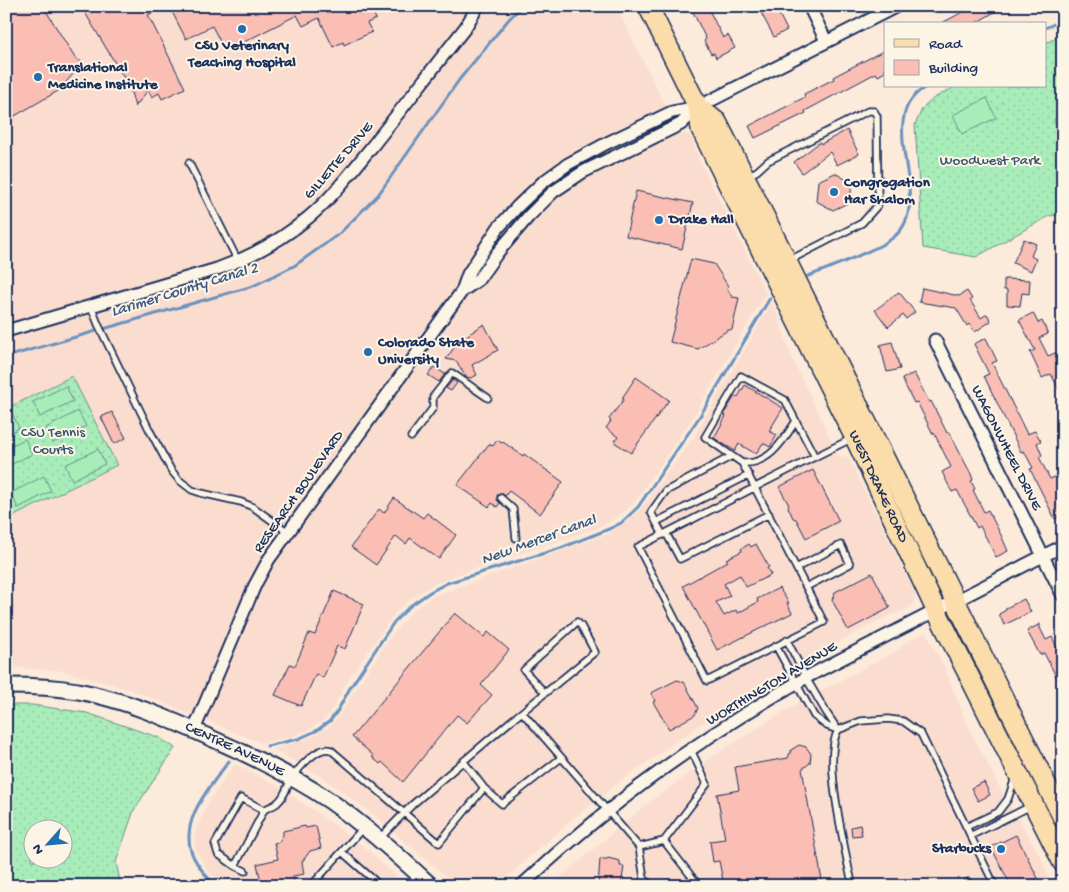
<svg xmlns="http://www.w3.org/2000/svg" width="1069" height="892" viewBox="0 0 1069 892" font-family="'Gochi Hand',sans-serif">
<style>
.built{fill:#fbddcf}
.grass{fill:url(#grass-dots);stroke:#628e8c;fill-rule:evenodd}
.garden{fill:#a8edb9;stroke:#628e8c}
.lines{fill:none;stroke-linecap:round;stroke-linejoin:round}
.stream{stroke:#6b92bf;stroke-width:3}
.building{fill:#fabeb4;stroke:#1b2f5e}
.service-casing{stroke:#1b2f5e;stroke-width:9}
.minor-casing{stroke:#1b2f5e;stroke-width:15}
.tertiary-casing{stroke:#1b2f5e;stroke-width:19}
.primary-casing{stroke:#1b2f5e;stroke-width:22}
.service{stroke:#fcf5e5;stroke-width:5.5}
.minor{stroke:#fcf5e5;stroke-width:11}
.tertiary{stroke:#fcf5e5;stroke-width:15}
.primary{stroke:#fbddab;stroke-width:19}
.poi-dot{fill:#1f6fb2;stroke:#fcf5e5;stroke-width:2}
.labels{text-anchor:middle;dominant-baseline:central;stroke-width:4;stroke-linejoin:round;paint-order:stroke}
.poi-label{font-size:15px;font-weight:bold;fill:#1b2f5e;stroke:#fcf5e5;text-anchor:start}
.street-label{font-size:15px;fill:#1b2f5e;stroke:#fcf5e5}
.park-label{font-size:15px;fill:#375570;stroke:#fcf5e5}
.water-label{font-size:16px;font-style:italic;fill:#3c5886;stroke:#fcf5e5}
</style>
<defs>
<pattern id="grass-dots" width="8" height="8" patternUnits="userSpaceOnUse" patternTransform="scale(1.25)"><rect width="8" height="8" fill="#a8edb9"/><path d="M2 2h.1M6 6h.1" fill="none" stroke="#90cca1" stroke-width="1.8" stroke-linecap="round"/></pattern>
</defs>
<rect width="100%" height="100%" fill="#fceadb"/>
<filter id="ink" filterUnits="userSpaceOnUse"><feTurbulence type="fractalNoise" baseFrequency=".02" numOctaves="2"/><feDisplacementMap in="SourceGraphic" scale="10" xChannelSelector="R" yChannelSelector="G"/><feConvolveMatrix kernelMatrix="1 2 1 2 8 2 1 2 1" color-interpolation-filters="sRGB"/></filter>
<g filter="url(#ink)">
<path class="built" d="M6,6H616L662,99L681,134L689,135L692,138L699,160L766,293L696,412L634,503L626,510L605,525L451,577L433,584L413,597L395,613L348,680L332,710L323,721L305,731L290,737L261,743L132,690L63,671L18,668L6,669Z
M771,303L777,312L791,356L839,456L848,457L916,594L914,603L909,608L884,618L780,674L711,717L626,777L569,822L508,876L500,886H453L444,874L367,810L323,778L273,749L313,737L328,727L338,717L385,644L411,612L433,596L608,534L632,517L640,510L694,437Z
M926,632L944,667L967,724L1001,790L1041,857L1052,886H550L648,803L712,757L796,704L898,650L907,642Z
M235,764L276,785L319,814L363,846L407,886H223L208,871L195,848V832L209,801Z"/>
<path class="grass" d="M1063,35V117L1054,119L1063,151V214L1049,216L976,257L923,248L915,125L922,109L934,98L957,86H1045V43Z
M72,376L117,465L6,520V409Z
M6,705H32L87,713L160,738L175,748L134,810L116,862L121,886H11L6,883ZM32,830H62V860H32Z"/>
<path class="garden" d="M987,98L996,118L962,134L953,115Z
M66,386L73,401L40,417L33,402Z
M78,411L86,426L53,443L46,428Z
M12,413L19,428L6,435V416Z
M25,439L32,454L6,467V448Z
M98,449L105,464L72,480L65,465Z
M44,476L51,491L18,508L11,493Z"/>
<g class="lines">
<path class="stream" d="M1045,28L1063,20
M808,276C825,270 841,263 858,256C870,250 884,246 895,236C937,200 869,115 928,86
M6,357L253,286L294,266L339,234L378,195L459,80L509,19L522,6
M267,746L298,739L316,731L330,721L338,710L350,688L394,622L410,606L430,592L447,583L561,548L609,529L621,523L638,507L700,416L770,298
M215,886C207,877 199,868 194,858C176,823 210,787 229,761"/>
</g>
<path class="building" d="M6,6H43L75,58L83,63L58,91L6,121Z
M81,6H166L148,15L185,88L162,99L159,93L152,97L148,90L135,107L130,88Z
M169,6H370L376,19L367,23L372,32L344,45L343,42L333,47L319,18L303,26L297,15L240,44L239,41L224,49L212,26L186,39Z
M699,6H707L723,38L728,35L735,48L716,58L714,53L711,54L704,41L706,39L692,10Z
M769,6H775L787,30L774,37L760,11Z
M974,6H1005L974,24H940Z
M885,50V72L878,76L876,73L805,111L806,113L755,138L749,126L805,97L804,94L834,79L833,77Z
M847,130L859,154L837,165L830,152L802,173L794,162L820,142L821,144Z
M835,173L852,183L850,202L833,210L816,201L818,181Z
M636,191L693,203L682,249L626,236Z
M1024,239L1036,244L1031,256L1036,259L1031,271L1013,263Z
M691,259L714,264L728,286L727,288L732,297L739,298L732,330H728L698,349L670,342Z
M1004,279L1030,280L1029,294L1022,293L1020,306L1007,305V290H1004Z
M922,288L959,296L967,291L972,299L970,300L981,318L987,314L991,321L975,332L969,324L967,326L956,308L919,302Z
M899,292L915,312L906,319L903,315L888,327L875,310Z
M1033,313L1038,323L1042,321L1048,334L1039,338L1048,356L1057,352L1063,364V398L1051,374L1042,378L1030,352L1035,350L1019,320Z
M484,324L498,350L472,365L477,375L471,378L466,377L456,361L446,359L459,341Z
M986,338L997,361L992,363L1027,434L1035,431L1041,441L1037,443L1042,455L1039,457L1050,479L1057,476L1061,485L1057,487L1063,497V515L1055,519L1030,469L1033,468L1024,451L1021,452L984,376L989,374L974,344Z
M892,342L900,369L887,372L880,345Z
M434,367L445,374L439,382L428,375Z
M914,373L929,402L931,401L947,433L949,432L971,474L973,480L971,481L975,489L973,490L984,512L988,510L1001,535L1008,551L996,557L980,526L977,528L957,490L952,492L942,472L951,467L934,433L933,434L917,402L914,403L902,379Z
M636,377L669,400L631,453L614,442L618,437L606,428L611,421L609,419L624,399L622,398Z
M453,380L457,383L451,391L446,388Z
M745,385L783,408L769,431L777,435L770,447L763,443L756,454L739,444L735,451L714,438L726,416L724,415L725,412L735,396L738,397Z
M112,412L126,438L114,444L101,417Z
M497,440L502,443L503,442L523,456L524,454L563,482L540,514L509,491L505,496L502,493L497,495V500L500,503L497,507L492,503L489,507L457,485L489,444L493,446Z
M813,470L839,521L806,538L796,519L793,518L788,507L789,505L779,487Z
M394,498L423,518L427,513L456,535L439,559L410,538L406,544L396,536L376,565L351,547L379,509L384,513Z
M749,544L751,547L756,544L769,567L767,568L771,575L746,587L740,575L724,584L730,596L716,602L724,616L736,610L738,613L758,602L757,599L779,588L789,603H787L792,613L717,650L683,586L728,561L726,559L742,551L741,549Z
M872,573L890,608L848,630L832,600L835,592Z
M334,591L364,604L345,649L337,646L323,678L316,674L301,706L275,695L290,664L295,666L309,633L315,635Z
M1024,599L1031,612L1004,625L999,614L1006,610V608Z
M455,613L484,637L488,632L509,650L481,685L492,695L467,723L457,715L403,782L382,762L380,764L372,757L374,756L352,737Z
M1040,624V628L1046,640L1052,637L1063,660V690L1044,653L1040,655L1027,631Z
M677,680L684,682L698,708L695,715L669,729L653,702L655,701L651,693Z
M799,745L806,747L811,754L810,763L802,769L823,886H724L719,861L713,862L710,841L725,839L717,794L739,790L735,767L788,758L791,750Z
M984,782L990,795L978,801L971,788Z
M860,825L862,835L852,836L851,827Z
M305,826L306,828L316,826L321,848L310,851L302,862L304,874L293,876L295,886H262L257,864L278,859L274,843L279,842L283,835V831Z
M1016,835L1038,878L1023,886H1011L991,847Z
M608,858L620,861V866H624L621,886H598L600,859H607Z"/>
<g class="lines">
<g class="service-casing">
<path id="service" d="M189,163L238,261
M747,176L757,171L768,161L868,111H874L877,116L878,205L862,223L788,261
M91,306L98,324L150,431L171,470L179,480L192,490L201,493L241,502L253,507L288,532
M411,437L433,408V397L452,373L488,398
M732,456L666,491L651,512L656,522L749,475
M815,457L785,400L741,376L705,437L742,463L824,622L707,681L638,547C710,511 781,473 853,438
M742,463C769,465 783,441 796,421
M501,498L513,509L516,538
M656,522L663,535
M666,533L680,559L769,514
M796,568L841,545L850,564L806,587
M787,640L806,678L826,712L838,730
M776,646L814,716L827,726L838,730L861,721L888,719L903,721L921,734L995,886
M522,712L639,847L644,878L650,886
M838,730C823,758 843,837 849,870L853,886
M484,788L502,804L561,758
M264,810L235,866L218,854L215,844L241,798L264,810C268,807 275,806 278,802C285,797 287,785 292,778C299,768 318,745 331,750L439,843L484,788L464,762
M966,827L998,812L1008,799L1015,778
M970,836L1031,806
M379,839L413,804L512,720L522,712L595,652L581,626L577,622L524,670L545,693
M664,841L707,784L691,750
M639,847L664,841L699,886
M342,852L375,881L377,886
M235,866L245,871
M968,882L970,886
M311,886L363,828"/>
</g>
<g class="minor-casing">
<path id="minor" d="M809,6L826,41
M462,291L478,280L498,252L528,217L553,192L583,172L681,124L698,107L897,6
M6,331L217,269C250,257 282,240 309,217C333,197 351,172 370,149C402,109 433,68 465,28L478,6
M935,340L1063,596
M194,730L255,585L269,559L462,291L468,274L498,228L517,207L543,182L568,164L607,143L672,112L698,107
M521,886C607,805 704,735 807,677C856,651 906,626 955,601C991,583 1026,564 1063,546"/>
</g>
<g class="tertiary-casing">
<g id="tertiary">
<path id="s1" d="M6,686C30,686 54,687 78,691C125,700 170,719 213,739C254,757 293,776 330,801C366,826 399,856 431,886"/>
</g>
</g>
<g class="primary-casing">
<g id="primary">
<path id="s2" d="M648,6L698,107L701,129L719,166L855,438L936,610L1063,863"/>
<path d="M698,107L717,122L745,177L1063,818"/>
</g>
</g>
<use href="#service" class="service"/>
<use href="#minor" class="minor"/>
<use href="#tertiary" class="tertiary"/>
<use href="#primary" class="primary"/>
</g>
</g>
<g class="poi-dot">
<circle cx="242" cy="29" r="5"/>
<circle cx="38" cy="77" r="5"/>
<circle cx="834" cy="192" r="5"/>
<circle cx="659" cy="220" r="5"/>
<circle cx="368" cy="352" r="5"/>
<circle cx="1001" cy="849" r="5"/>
</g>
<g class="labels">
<g class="poi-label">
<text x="242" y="46" text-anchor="middle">CSU Veterinary<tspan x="242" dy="17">Teaching Hospital</tspan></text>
<text x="48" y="68">Translational<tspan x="48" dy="17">Medicine Institute</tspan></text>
<text x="844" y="183">Congregation<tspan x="844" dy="17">Har Shalom</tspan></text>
<text x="669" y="220">Drake Hall</text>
<text x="378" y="343">Colorado State<tspan x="378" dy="17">University</tspan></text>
<text x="991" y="849" text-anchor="end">Starbucks</text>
</g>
<g class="street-label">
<text transform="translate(339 161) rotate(-49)">GILLETTE DRIVE</text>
<text transform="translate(1006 448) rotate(63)">WAGONWHEEL DRIVE</text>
<text stroke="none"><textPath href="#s2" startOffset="534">WEST DRAKE ROAD</textPath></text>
<text transform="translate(299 492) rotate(-55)">RESEARCH BOULEVARD</text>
<text transform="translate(772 684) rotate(-31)">WORTHINGTON AVENUE</text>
<text stroke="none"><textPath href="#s1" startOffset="240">CENTRE AVENUE</textPath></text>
</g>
<g class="park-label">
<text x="990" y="161">Woodwest Park</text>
<text x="53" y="433">CSU Tennis<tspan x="53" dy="17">Courts</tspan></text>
</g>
<g class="water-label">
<text transform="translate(185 291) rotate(-17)">Larimer County Canal 2</text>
<text transform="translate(539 541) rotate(-20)">New Mercer Canal</text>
</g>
</g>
<rect width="1069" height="892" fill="none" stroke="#fcf5e5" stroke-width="25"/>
<rect x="12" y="12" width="1044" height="867" fill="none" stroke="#1b2f5e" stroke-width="2" filter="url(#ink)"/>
<rect x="884" y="22" width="162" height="65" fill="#fcf5e5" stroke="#a2a6af"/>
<rect x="894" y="39" width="25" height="8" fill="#fbddab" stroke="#a2a6af"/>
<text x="929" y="48" font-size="15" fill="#1b2f5e">Road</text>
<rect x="894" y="60" width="25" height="15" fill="#fabeb4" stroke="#a2a6af"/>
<text x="929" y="72" font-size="15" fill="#1b2f5e">Building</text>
<g transform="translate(48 844) rotate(243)"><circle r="24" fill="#fcf5e5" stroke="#a2a6af"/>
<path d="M0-4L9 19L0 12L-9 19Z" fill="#1f6fb2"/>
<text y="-8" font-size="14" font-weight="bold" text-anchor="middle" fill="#1b2f5e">N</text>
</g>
</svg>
